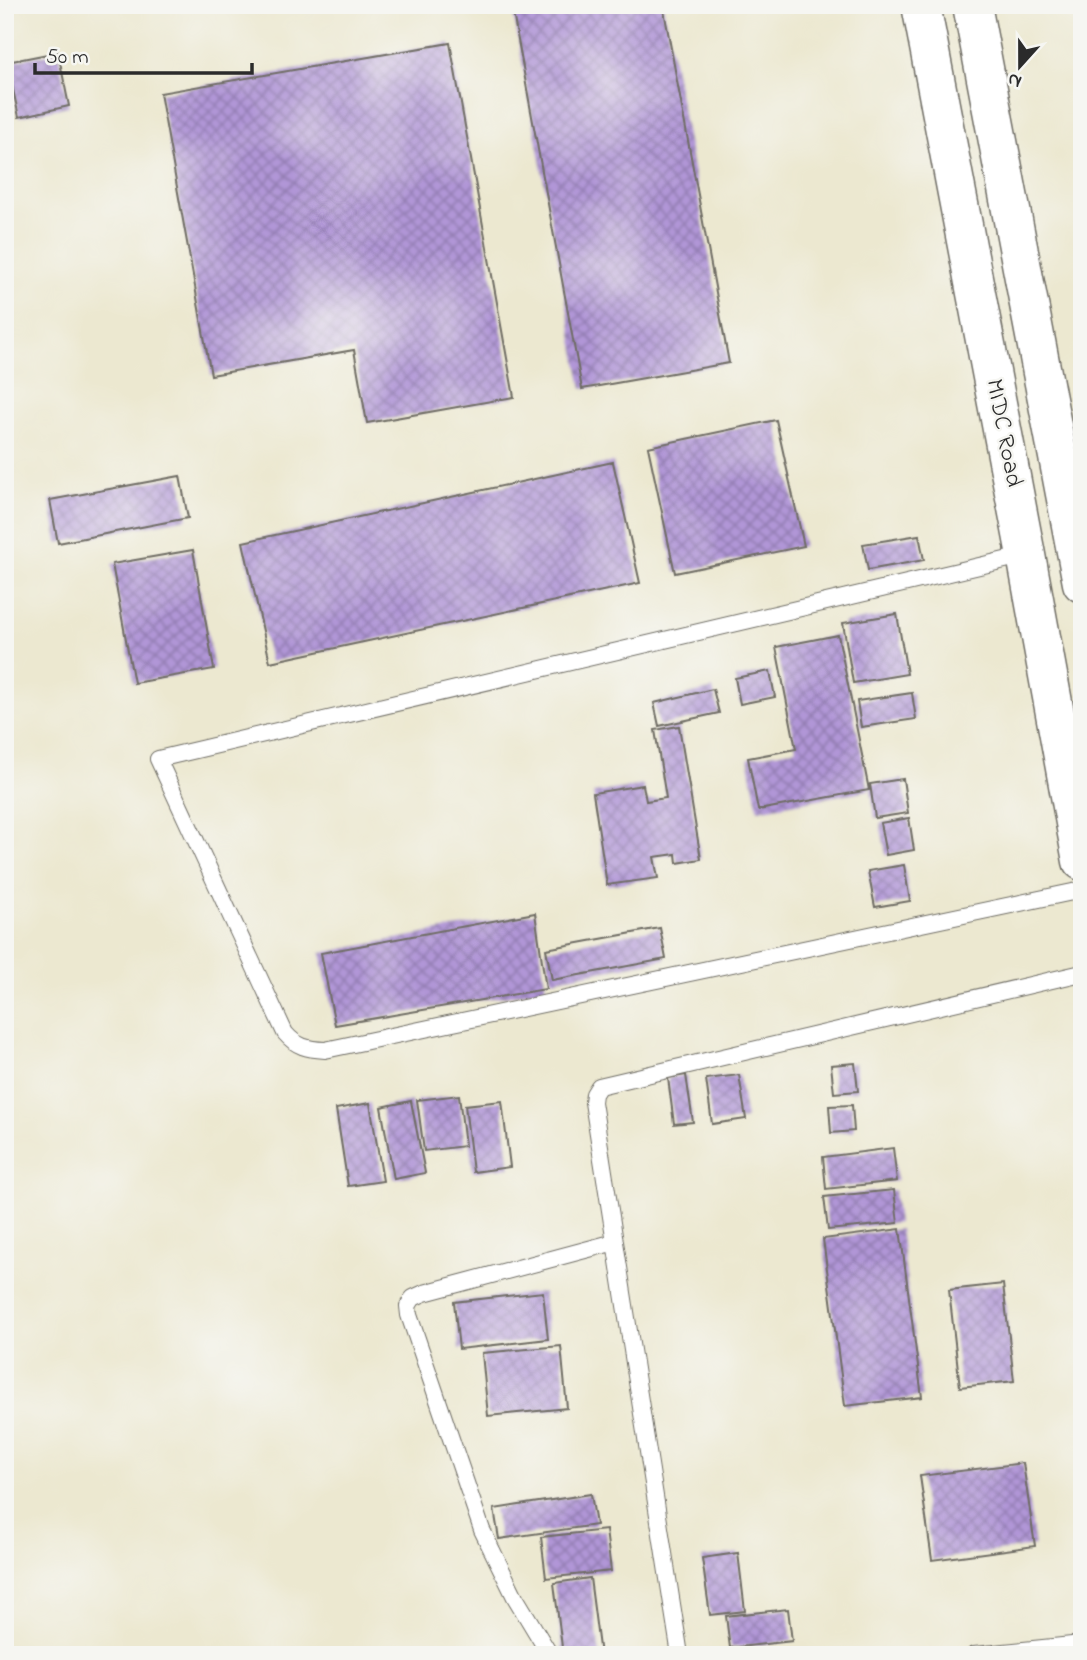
<svg xmlns="http://www.w3.org/2000/svg" width="1087" height="1660" viewBox="0 0 1087 1660" font-family="'Indie Flower',sans-serif">
<style>
.building{fill:url(#building-cross-hatch)}
.lines{fill:none;stroke-linecap:round;stroke-linejoin:round}
.lane-casing{stroke:#6f6d65;stroke-width:18}
.secondary-casing{stroke:#6f6d65;stroke-width:41}
.lane{stroke:#fff;stroke-width:16}
.secondary{stroke:#fff;stroke-width:38}
.labels{text-anchor:middle;dominant-baseline:central;stroke-width:5;stroke-linejoin:round;paint-order:stroke}
.street-label{font-size:24px;fill:#2b2b2b;stroke:#f6f6f2}
</style>
<defs>
<pattern id="building-cross-hatch" width="8" height="8" patternUnits="userSpaceOnUse" patternTransform="scale(1.75)"><rect width="8" height="8" fill="#b196d7"/><path d="M0 0l8 8M0 8l8-8" fill="none" stroke="#907baf"/></pattern>
</defs>
<rect width="100%" height="100%" fill="#f6f6f2"/>
<filter id="ink" filterUnits="userSpaceOnUse"><feTurbulence type="fractalNoise" baseFrequency=".0143" numOctaves="2"/><feDisplacementMap in="SourceGraphic" scale="14" xChannelSelector="R" yChannelSelector="G"/><feConvolveMatrix kernelMatrix="1 2 1 2 8 2 1 2 1" color-interpolation-filters="sRGB"/></filter>
<filter id="wash" filterUnits="userSpaceOnUse"><feTurbulence type="fractalNoise" baseFrequency=".00686" numOctaves="4" result="noise"/><feDisplacementMap in="SourceGraphic" scale="28" xChannelSelector="R" yChannelSelector="G"/><feGaussianBlur stdDeviation="1.57" result="paint"/><feColorMatrix in="noise" values="0 0 0 0 0 0 0 0 0 0 0 0 0 0 0 0 0 1.4 0 .05"/><feComposite in="paint" operator="in"/></filter>
<g filter="url(#wash)">
<rect width="100%" height="100%" fill="#ece8d0"/>
<g id="blocks">
<path class="building" d="M558,5H663L729,363L582,389L513,13Z
M450,43L514,397L367,423L354,350L211,375L160,93Z
M58,52L69,106L19,117L7,62Z
M776,420L804,546L675,573L648,447Z
M613,462L640,583L270,662L243,542Z
M180,476L188,518L58,543L50,500Z
M919,535L924,560L868,570L863,544Z
M193,550L214,669L134,683L112,564Z
M897,614L907,674L853,683L843,623Z
M838,635L869,790L758,810L748,758L796,749L776,647Z
M770,671L775,697L740,704L735,678Z
M713,689L719,713L659,726L654,703Z
M912,693L916,719L861,727L857,701Z
M679,726L701,859L677,863L676,854L654,857L658,878L607,885L593,793L643,785L646,801L666,798L655,730Z
M903,779L908,813L875,818L870,784Z
M909,818L914,850L886,855L880,823Z
M904,865L910,901L875,907L868,871Z
M535,913L546,989L335,1025L321,953Z
M660,928L666,959L552,980L546,949Z
M855,1063L858,1091L834,1093L831,1065Z
M686,1075L693,1122L674,1124L668,1078Z
M739,1075L746,1119L712,1124L706,1079Z
M459,1095L465,1146L424,1151L417,1100Z
M411,1101L425,1173L394,1179L381,1107Z
M502,1101L510,1167L473,1172L465,1105Z
M370,1103L383,1181L348,1186L336,1109Z
M852,1105L854,1131L831,1133L829,1106Z
M893,1148L897,1181L826,1189L823,1157Z
M894,1190L898,1223L828,1230L824,1197Z
M900,1229L922,1397L845,1406L823,1239Z
M1003,1284L1014,1381L960,1387L949,1290Z
M543,1292L548,1339L459,1349L454,1302Z
M561,1346L567,1408L488,1416L482,1353Z
M1023,1463L1035,1546L932,1560L920,1476Z
M591,1494L596,1525L499,1539L494,1509Z
M606,1530L611,1571L546,1578L541,1537Z
M738,1553L745,1611L710,1615L702,1558Z
M590,1578L600,1655H563L554,1583Z
M788,1609L792,1641L730,1648L726,1616Z"/>
</g>
</g>
<g filter="url(#ink)">
<use href="#blocks" fill-opacity="0" stroke="#6f6d65" stroke-width="2"/>
<g class="lines">
<g class="lane-casing">
<path id="lane" d="M1026,555L158,759L285,1033C297,1047 307,1049 325,1050L1082,890
M615,1242L680,1655
M550,1655L515,1597L482,1530L409,1315L408,1306L413,1298L424,1293L615,1242L593,1102L594,1094L599,1086L1082,973
M974,1655L1082,1644"/>
</g>
<g class="secondary-casing">
<path id="secondary" d="M921,5L1026,555L1082,861
M972,5L1082,583"/>
</g>
<use href="#lane" class="lane"/>
<use href="#secondary" class="secondary"/>
</g>
</g>
<g class="labels">
<g class="street-label">
<text transform="translate(1003 433) rotate(79)">MIDC Road</text>
</g>
</g>
<rect width="1087" height="1660" fill="none" stroke="#f6f6f2" stroke-width="28"/>
<g transform="translate(1020 66) rotate(201)" stroke="#f6f6f2" stroke-width="5" paint-order="stroke">
<path d="M0-5L12 26L0 18L-12 26Z" fill="#2b2b2b"/>
<text y="-10" font-size="19" font-weight="bold" text-anchor="middle" fill="#2b2b2b">N</text>
</g>
<path d="M35 63v10h217v-10" fill="none" stroke="#2b2b2b" stroke-width="3.5"/>
<text x="46" y="63" font-size="21" fill="#2b2b2b" stroke="#f6f6f2" stroke-width="5" paint-order="stroke">50 m</text>
</svg>
